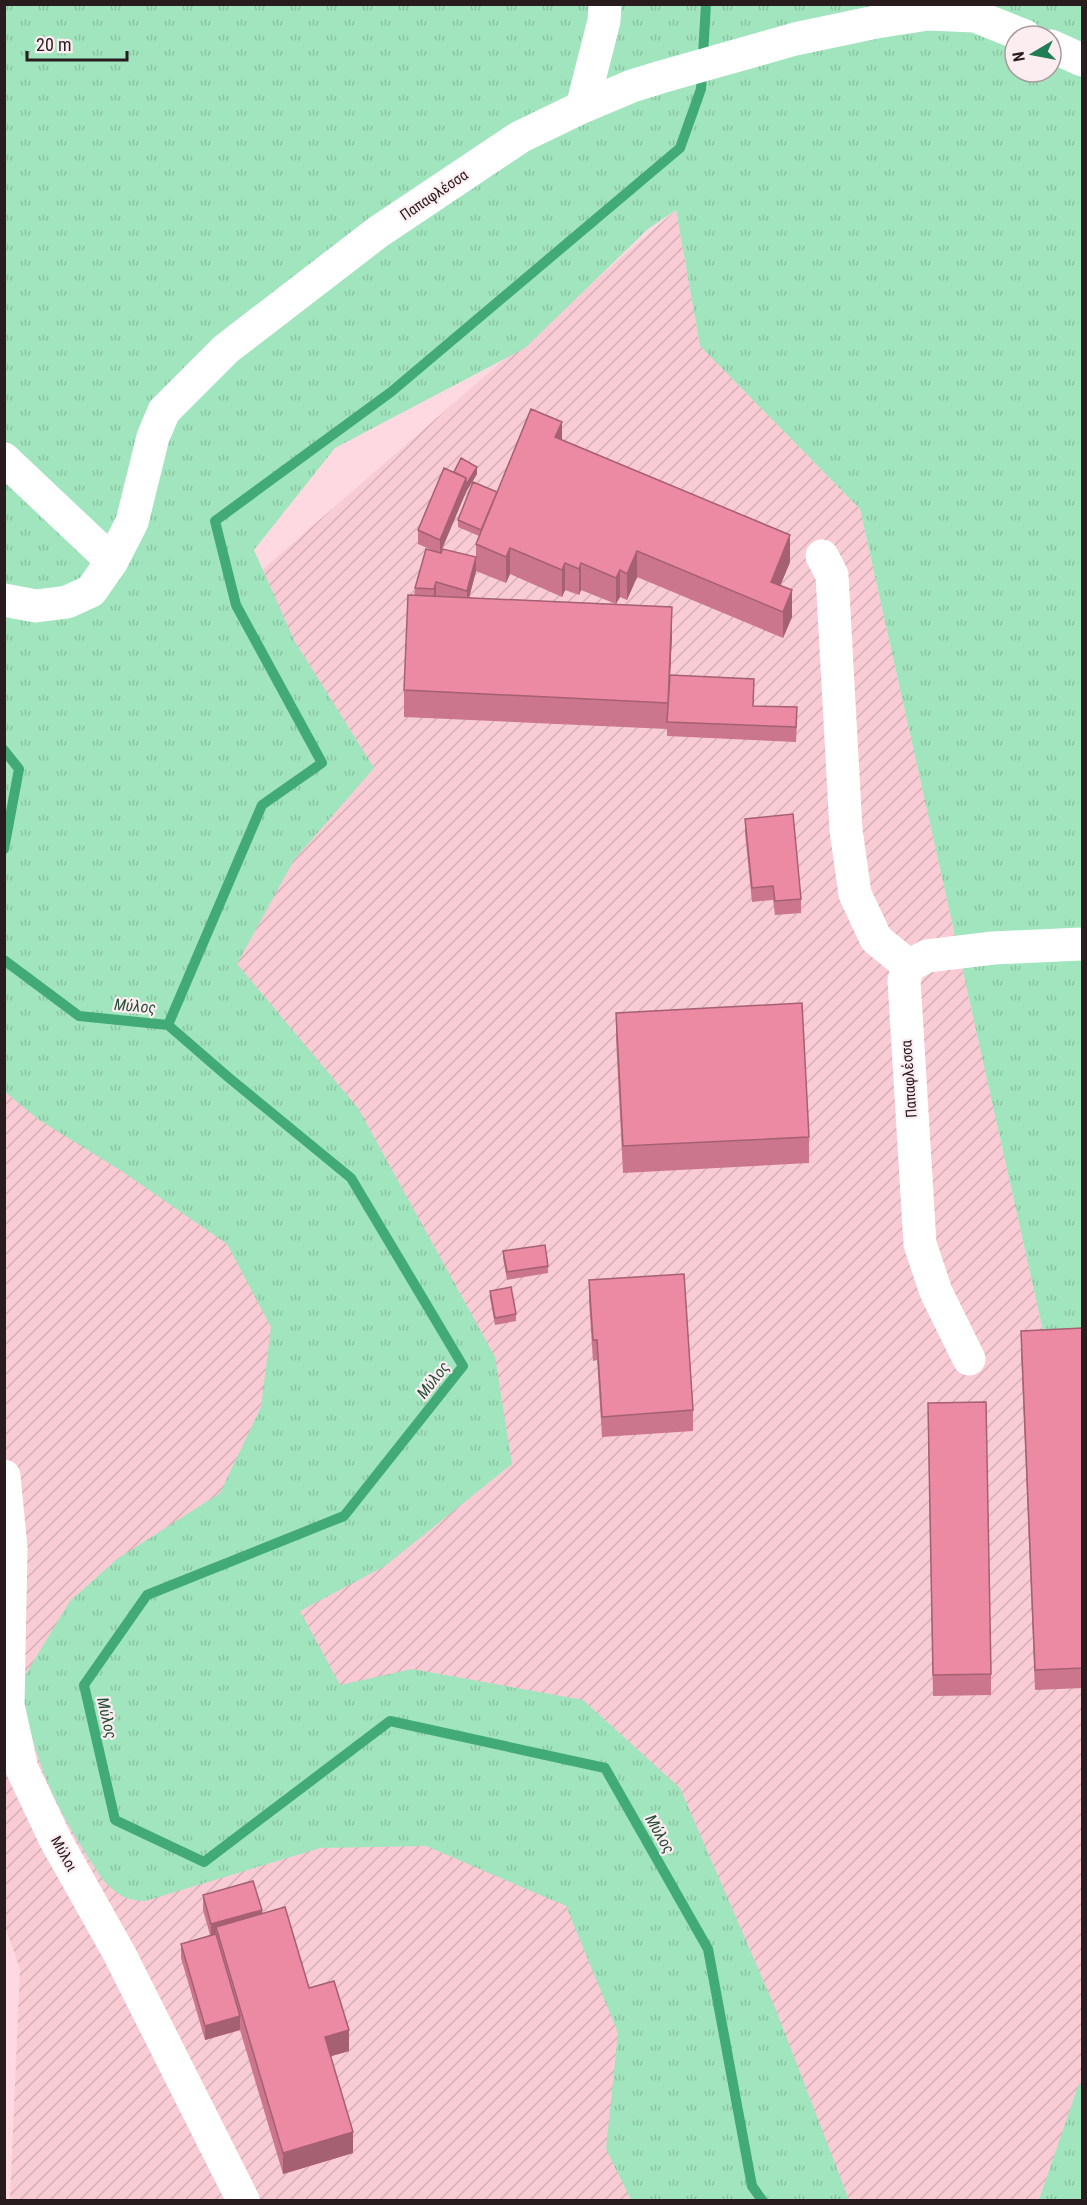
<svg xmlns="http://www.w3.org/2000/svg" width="1087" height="2205" viewBox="0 0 1087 2205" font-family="'Roboto Condensed',sans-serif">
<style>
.industrial{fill:url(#industrial-furrows)}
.grass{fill:url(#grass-tufts);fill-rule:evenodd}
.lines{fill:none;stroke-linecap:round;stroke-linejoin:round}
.stream{stroke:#41aa77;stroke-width:10}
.minor{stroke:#fff;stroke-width:33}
.wall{fill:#cb768c}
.shaded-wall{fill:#a56072}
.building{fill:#ec89a3;stroke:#a56072;stroke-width:1.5}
.labels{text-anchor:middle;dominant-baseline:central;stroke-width:4.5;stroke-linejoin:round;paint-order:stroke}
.street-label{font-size:15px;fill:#291c1f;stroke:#fcedf0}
.water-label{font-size:16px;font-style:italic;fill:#244f39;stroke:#fcedf0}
</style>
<defs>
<pattern id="industrial-furrows" width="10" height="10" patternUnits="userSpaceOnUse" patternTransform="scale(1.5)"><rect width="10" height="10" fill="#f8cbd5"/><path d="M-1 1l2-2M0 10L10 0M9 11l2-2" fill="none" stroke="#d5aeb6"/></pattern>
<pattern id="grass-tufts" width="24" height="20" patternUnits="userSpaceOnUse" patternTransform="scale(1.5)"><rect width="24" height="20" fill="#a1e5be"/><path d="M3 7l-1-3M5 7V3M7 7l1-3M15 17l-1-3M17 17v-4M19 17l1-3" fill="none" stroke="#8bc4a3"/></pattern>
</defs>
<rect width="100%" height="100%" fill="#fed9e1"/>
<path class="industrial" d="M676,210L700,346L860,509L1082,1506V2200H10L20,1969L5,1926V956L209,616Z"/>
<path class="grass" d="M4,5H1082V1506L860,509L700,346L676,210L648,229L525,348L335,448L254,550L294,640L374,768L294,860L237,964L358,1108L495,1357L512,1464L385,1566L300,1611L340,1685L412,1669L583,1700L680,1788L776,2010L849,2200H631L606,2149L618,2033L566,1906L426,1846L320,1848L145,1901C124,1900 118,1895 103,1880C87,1856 71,1831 58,1805C39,1768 29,1727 18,1687L70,1601L117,1559L220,1493L261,1407L271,1327L227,1244L123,1172L39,1120L5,1092ZM1015,36H1051V72H1015Z
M1082,2083V2200H1039L1078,2086Z"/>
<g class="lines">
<path class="stream" d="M4,750L19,769L4,849
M4,960L79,1016L168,1025L228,1077L351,1178L463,1366L344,1516L147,1595L84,1685L115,1820L204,1862L390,1721L605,1768L708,1949L752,2186L762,2200
M168,1025L262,805L322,763L236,605L215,521L391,392L680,148L701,89L706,4"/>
<path class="minor" d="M1051,46L1082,60
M582,107L604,21L605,4
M4,459L112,561
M822,556L832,575L846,830L855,894L876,939L909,966
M4,600L36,606L67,602L91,591L112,561L132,522L153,437L164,411L226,349L378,232L520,137L582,107L632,86L661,77L795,39L876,22L928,14L975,16L1025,36
M969,1359L936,1292L920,1244L904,980L909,966L927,956L993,948L1082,944
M4,1476L11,1548L8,1705L22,1769L55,1839L119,1953L243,2200"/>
</g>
<path class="wall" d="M562,440L790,562L780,586L792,617L783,638L637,577L627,600L620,597L616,604L581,590L579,595L565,590L562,597L510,574L506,583L476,571L469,597L672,634L670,675L797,722L796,742L667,736V729L404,717V690L415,588L434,551L418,544V530L454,472L477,474L466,492L440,553L476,557V544L479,536L458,527V520L497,494Z
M745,819L801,899V913L775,915L773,900L752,902L745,833Z
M616,1013L809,1137V1163L623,1173L616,1039Z
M503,1251L548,1266V1273L507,1280L503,1258Z
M589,1280L693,1410V1431L602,1437L597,1360L593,1361L589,1301Z
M490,1291L516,1314V1321L495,1325L490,1298Z
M1083,1328V1688L1035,1690L1021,1351V1331Z
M928,1424L991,1674V1695L933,1696Z
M203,1895L262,1914L349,2051L331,2056L353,2153L283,2174L240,2030L205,2040L181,1958V1944L210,1935L203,1910Z"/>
<path class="shaded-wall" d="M562,422V448L555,437Z
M477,467V474L466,492L440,554V540L466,478Z
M790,535V562L771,608V582Z
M510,548V574L506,583V557Z
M637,551V577L627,600V574Z
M476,557V571L467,606V591Z
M565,563V590L562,597V570Z
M581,563V590L579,595V569Z
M620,570V597L616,604V578Z
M436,582V596L434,604V589Z
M792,590V617L783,638V612Z
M672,607V634L668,722V703Z
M262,1910V1924L216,1927V1937L211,1938V1924Z
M240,2016V2030L205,2040V2026Z
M349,2030V2051L325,2058V2037Z
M353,2132V2153L283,2174V2153Z"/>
<path class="building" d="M531,409L562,422L555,437L790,535L771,582L792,590L783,612L637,551L627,574L620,570L616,578L581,563L579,569L565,563L562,570L510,548L506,557L476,544Z
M461,458L477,467L466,485V478L454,472Z
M444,468L466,478L440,540L418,530Z
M473,482L497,492L481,530L458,520Z
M426,549L441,553L443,549L476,557L467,591L436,582L434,589L415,588Z
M408,595L672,607L668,703L404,690Z
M670,675L754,679L753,706L797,707L796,727L667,722Z
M793,814L801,899L775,901L773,886L752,888L745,819Z
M802,1003L809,1137L623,1146L616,1013Z
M545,1245L548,1266L507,1272L503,1251Z
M684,1274L693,1410L602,1417L597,1340H593L589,1280Z
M511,1287L516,1314L495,1318L490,1291Z
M1083,1328V1668L1035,1670L1021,1331Z
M986,1402L991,1674L933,1675L928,1403Z
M253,1881L262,1910L211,1924L203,1895Z
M285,1907L309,1988L334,1981L349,2030L325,2037L353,2132L283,2153L216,1927Z
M216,1934L240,2016L205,2026L181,1944Z"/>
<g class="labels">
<g class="street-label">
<text transform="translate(434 195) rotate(-34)">Παπαφλέσσα</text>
<text transform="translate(909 1079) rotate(-94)">Παπαφλέσσα</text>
<text transform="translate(64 1854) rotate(61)">Μύλοι</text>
</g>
<g class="water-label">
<text transform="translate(135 1006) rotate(5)">Μύλος</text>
<text transform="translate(433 1380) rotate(-52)">Μύλος</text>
<text transform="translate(107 1718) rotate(77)">Μύλος</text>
<text transform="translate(660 1834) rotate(60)">Μύλος</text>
</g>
</g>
<rect width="1087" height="2205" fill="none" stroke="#291c1f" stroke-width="12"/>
<g transform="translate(1033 54) rotate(260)"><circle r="28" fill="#fcedf0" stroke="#a8999c" stroke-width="1.5"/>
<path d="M0-4.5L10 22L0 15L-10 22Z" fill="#217d53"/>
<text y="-9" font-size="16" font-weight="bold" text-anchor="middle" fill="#291c1f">N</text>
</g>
<path d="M27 51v9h100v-9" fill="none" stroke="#291c1f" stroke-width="3"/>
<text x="36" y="51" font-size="18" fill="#291c1f" stroke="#fcedf0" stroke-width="4.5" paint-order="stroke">20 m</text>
</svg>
